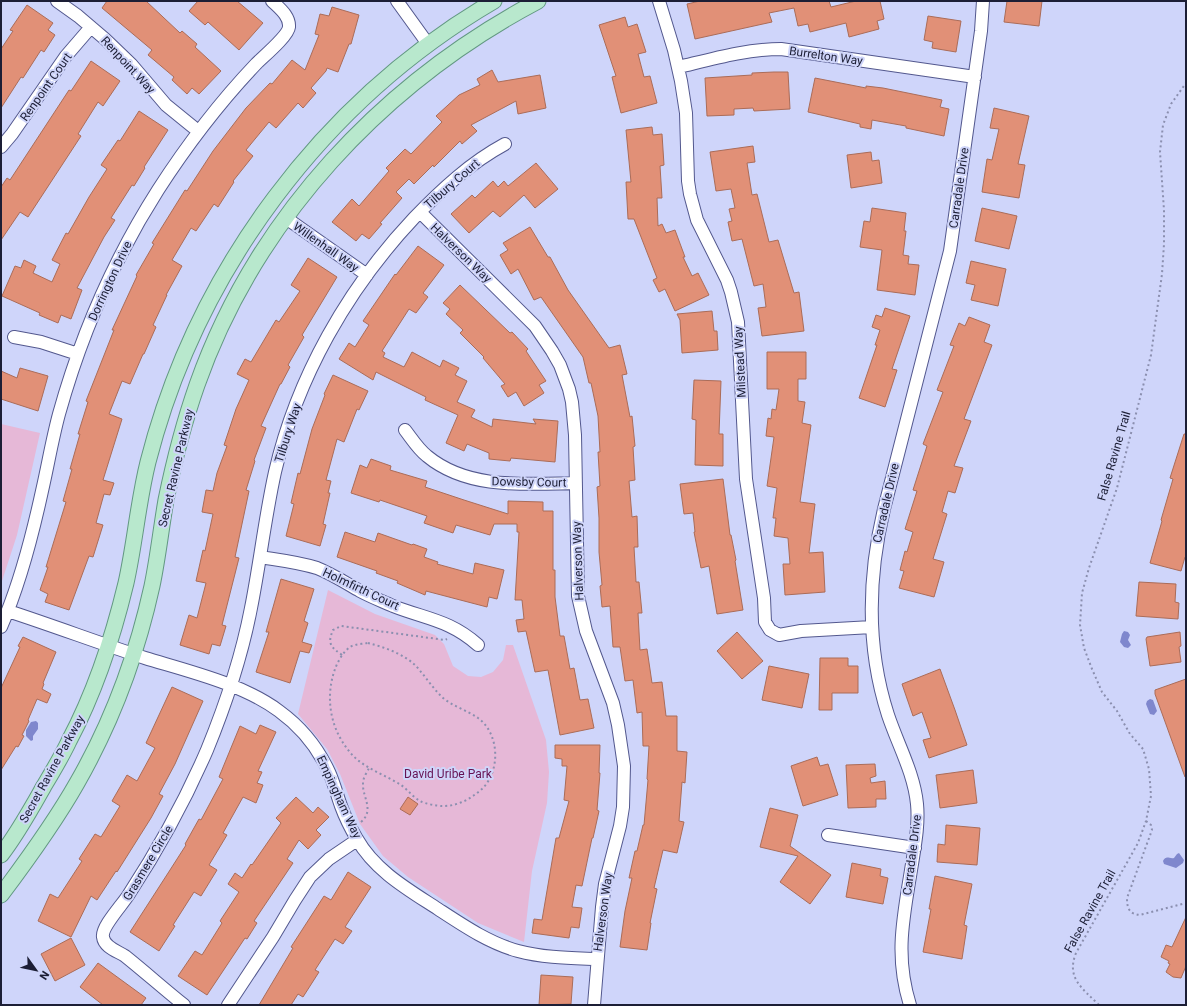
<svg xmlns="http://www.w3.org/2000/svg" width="1187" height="1006" viewBox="0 0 1187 1006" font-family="Roboto,sans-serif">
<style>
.green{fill:#e6b8d7}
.water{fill:#7f87cd}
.building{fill:#e19077;stroke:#ab6c58}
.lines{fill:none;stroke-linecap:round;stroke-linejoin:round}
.minor-casing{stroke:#53588e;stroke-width:14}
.major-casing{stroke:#629882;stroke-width:17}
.path{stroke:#8b8faf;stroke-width:2;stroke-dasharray:2 3;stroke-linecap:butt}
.minor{stroke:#fff;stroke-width:12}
.major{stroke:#b8e8cd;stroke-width:15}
.labels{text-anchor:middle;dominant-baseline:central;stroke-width:4;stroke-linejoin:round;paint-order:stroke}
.street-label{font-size:12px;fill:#1c1e35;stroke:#cfd5fa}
.park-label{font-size:12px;fill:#651253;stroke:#cfd5fa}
</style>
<rect width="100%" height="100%" fill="#cfd5fa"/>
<path class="green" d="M1,424L40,433L17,535L1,584Z
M328,590L375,614L435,635L444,644L453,666L468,676L481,677L493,672L503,660L506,645H513L546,740L549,772L547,803L532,871L524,942L478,923L408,877L383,856L360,824L340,774L327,749L298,714Z"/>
<path class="water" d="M1124,631L1128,632L1130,635L1128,640L1131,645L1128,648L1124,647L1120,642L1122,634Z
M1150,699L1153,700L1157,711L1154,715L1150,714L1146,704L1147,701Z
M36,721L38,723V729L33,736V740L31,741L26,736V730L31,722Z
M1179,853L1184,860L1183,863L1176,868L1164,864L1163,861C1166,855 1169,859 1174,858L1177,854Z"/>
<path class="building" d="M107,1H146L180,33L182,31L197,44L195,47L221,71L199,94L192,88L187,94L172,80L174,77L148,55L152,50L102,8Z
M198,1H237L263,23L239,50L208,22L205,25L189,11Z
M700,1H829L831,7L856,1H880L884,19L877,21L879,29L849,37L846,23L810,32L808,24L798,26L794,8L769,13L772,22L695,39L687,4Z
M1007,1H1042L1039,26L1004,22Z
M27,5L53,23L48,30L55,35L44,52L41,50L23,78L21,77L1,108V49L13,31L10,30Z
M332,7L359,15L351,44H349L338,72L327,68L326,71L311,88L316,93L303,108L298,103L276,128L269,122L246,150L253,156L233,181L234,182L218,207L214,204L196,231L191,228L172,260L182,266L166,295H167L153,325L156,327L144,354H143L130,384L122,381L109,414L122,419L103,480L114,483L110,495L104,494L96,523L103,525L93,557L89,556L69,610L45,602L48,594L40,590L48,567H46L66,502L63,501L72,469H70L80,434H78L88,402L86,401L114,330H112L137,276L136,275L154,244L152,243L185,190L187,191L213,151L246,108L270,83L272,84L292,60L305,70L319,35L315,34L320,14L329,16Z
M928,16L961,21L956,52L932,48L933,42L924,40Z
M625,17L628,27L637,24L646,52L638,54L644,77L650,76L657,103L621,113L612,77L616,76L599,25Z
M91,61L120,81L103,106L98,102L78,134L81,136L28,217L20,212L1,240V187L7,178L10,180L69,90L71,91Z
M492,70L498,82L540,75L546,108L518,114L516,101L471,125L477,131L462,144L460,141L434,167L433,165L414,184L409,179L396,192L402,198L380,223L382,224L369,239L362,234L356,241L332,222L352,199L359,206L389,171L386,168L405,149L411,154L442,122L436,116L459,95L480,85L477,79Z
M774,72H788L790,109L754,111L753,108L734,109V115L707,116L705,78L752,75V73Z
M815,78L866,88V86L883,88L942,100L940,107L949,109L944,136L906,128V126L872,120L871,129L860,127V124L808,112Z
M994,108L1029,116L1018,164L1025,165L1019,198L982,192L987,159L992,160L999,129L990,128Z
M139,111L168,130L144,167L145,168L134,186L132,185L111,218L115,220L104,237L77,288L82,290L71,319L61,315L58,323L39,315L40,313L2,296L15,266L21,268L24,260L36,266L33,273L52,282L60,264L52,260L66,233L68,234L89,197L107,169L101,165L118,140L120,141Z
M652,127L653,135L662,134L664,165L660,166L662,198H657L658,226L662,224L666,233L675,230L685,257H683L692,276L698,273L709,295L675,311L665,289L659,292L653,280L657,278L634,219H628L626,182H631L626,130Z
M753,146L755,162L747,163L752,195L757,194L769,242L778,240L794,293L799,292L804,331L762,336L758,308L766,307L763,284L754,286L742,239L732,241L728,222L732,221L729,209L735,208L731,189L716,191L710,152Z
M871,152L872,161L879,160L882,183L851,188L847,155Z
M536,163L558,189L535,208L524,195L500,217L493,211L469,233L451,214L472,195L475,198L493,181L498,187L504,181L508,186Z
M872,208L906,213L904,231H906L903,255L909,256L908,264L919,265L915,295L877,290L882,250L860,247L864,221L870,222Z
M982,208L1017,216L1009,249L975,241Z
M530,227L548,257H550L568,290L609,348L620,345L627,374L622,375L630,417L632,416L635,446L633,447L635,480L629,481L632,517L637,516L638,547H634L636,582H639L642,613H638L640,650L647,649L652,683L662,682L666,716H677V751L687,752L685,783L682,782L679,821L684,822L677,853L663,850L654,888L657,889L650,923H651L647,950L620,947L625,911L632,878H629L635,851H637L643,825H644L648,780L647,779L649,746H643L642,712L637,713L633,680L625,681L620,647H613L610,606L602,607L600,586L602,585L599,552V518L597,487L600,486L598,452H600L598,416L591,383H589L583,357L541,297L534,300L518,269L511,274L500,255L508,250L503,243Z
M418,246L444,265L423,293L428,297L416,313L409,309L382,351L385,353L383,357L404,367L412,352L440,367L443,360L459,368L455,375L467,381L457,402L475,410L471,417L492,427L493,419L536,424L533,419L558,421L555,462L511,458L510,461L489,459V453L467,444L464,451L446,443L458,415L425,400L426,397L376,372L373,380L339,359L349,343L355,347L369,325L363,321L395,274L396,275Z
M308,258L337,277L302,335L304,337L288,365L290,367L281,384H280L261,426L266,428L254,460L255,461L246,490L249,491L235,557L239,558L222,625L226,626L220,646L212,644L209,654L180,645L189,615L197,618L206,583L196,581L203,550L205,551L213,514L202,512L206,490L213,491L217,473L227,446L224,445L236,409L249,380L237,374L245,359L251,362L276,320L279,322L300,291L291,285Z
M971,261L1006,269L998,306L971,300L975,285L966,283Z
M460,285L510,333L512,332L528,349L526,351L546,381L539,385L544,393L524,406L516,392L508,397L501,386L505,384L483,358L484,357L460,333L463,330L446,314L450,309L443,303Z
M885,308L910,316L892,369L897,370L885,407L859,398L877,345H875L880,330L872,327L876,315L882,317Z
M712,311L714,331H717L718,350L682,353L680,320L677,314Z
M969,317L990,325L984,342L992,345L964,419L971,421L954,466L963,468L955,493L948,491L942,512L947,514L933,559L944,562L934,597L899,588L904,571L900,570L905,551L907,552L913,532L905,529L917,491L913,490L927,446L923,444L943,392L937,390L954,346L950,345L959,323L965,326Z
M767,352H806V379H798V401L805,402L802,423L811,425L800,502L815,504L809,553L823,552L825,592L785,595L783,564H790L788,538L774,536L776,518H773L777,488L767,486L774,437L766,436L768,418L771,419L772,409L776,410L779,389H767Z
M20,368L48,376L38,411L1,399V371L17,378Z
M333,375L368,391L359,410L357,409L344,442L337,439L326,480L331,481L328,493H330L323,524L326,525L320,546L286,536L294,504L291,503L298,473L300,474L312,429L325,395L324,394Z
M694,380L721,381L719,434H723V466L695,465L696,420L692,419Z
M1184,434H1186V557H1185L1181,571L1150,563L1162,521L1161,520L1173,479L1170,478Z
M371,459L391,466L390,470L427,481L425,487L464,500L508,514V501L543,502V511H553V570H555V597L560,636H564L570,669L574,668L580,700L588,699L594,728L560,735L548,670L535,672L526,631L518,632L516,620L524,619L522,600H515L519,532H517V524H494L490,535L456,525L453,533L424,523L427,516L380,500L379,502L351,493L360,465L367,468Z
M723,479L730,535H731L736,560L735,561L743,610L717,614L709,566L701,568L694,532H695L693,513L684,514L680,484Z
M345,532L375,542L378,533L412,545L413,544L427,549L424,557L438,562L437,564L473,574L475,563L504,570L497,599L489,597L487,607L426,591L425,595L397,583L398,581L376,573L377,571L337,557Z
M281,579L314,589L304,621L308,623L302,642L312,645L309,653L300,651L290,683L256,672L269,632H266Z
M1139,582L1176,584L1175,602L1179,603L1178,619L1136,616Z
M737,632L763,661L742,679L717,651Z
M1180,632L1181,646L1179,647L1181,662L1150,666L1146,639L1147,637Z
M23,637L56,652L43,683L44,684L42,689L51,694L47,703L37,699L28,720L29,721L22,735L24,736L18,747L16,746L1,770V688L20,647L18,646Z
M820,658H848V666H858V693H832V710H819Z
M769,666L809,674L802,708L762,700Z
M940,669L955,710L967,745L929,758L923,740L931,738L922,712L913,716L902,684Z
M1186,679V777H1185L1155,694V690Z
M172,687L203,701L175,764L159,794L163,796L151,818L117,872L116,871L97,900L91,896L71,937L38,921L50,894L58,898L82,861L79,859L95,834L101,837L120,806L112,801L127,775L137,781L155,748L146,743Z
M260,725L276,732L258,771L262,772L257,783L263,785L256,803L243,797L223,833L227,835L209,865L217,870L201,896L194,892L173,925L175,926L159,951L130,932L170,870L186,845L185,844L199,819L201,820L223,779L219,777L240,726L256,734Z
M555,745H600L599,773H600L597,810L599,811L593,838H592L582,886L576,885L572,907L582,908L579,928L571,927L569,938L532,933L534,919L542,920L556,838H559L569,801L564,800L567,766H562V759L555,758Z
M817,757L820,766L828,764L838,795L803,806L791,766Z
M875,764L876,776L870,778L871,783L885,781L886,799H876V807L848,808L846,765Z
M973,770L977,803L940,808L936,775Z
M296,797L313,813L318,807L329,817L316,830L321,835L308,849L299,840L287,859L293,863L254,921L257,923L247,939L245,938L207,995L178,976L195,951L202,955L222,923L220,921L239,892L228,884L235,873L242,878L251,864L252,865L281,823L276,818Z
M408,797L418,804L410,815L400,809Z
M770,808L798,815L790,846L831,875L810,904L780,882L798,856L760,847Z
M946,825L980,828L977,865L937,862L938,844L945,845Z
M852,863L881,869L880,876L888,878L883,904L846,897Z
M348,872L371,887L345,927L352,931L343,944L335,939L315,970L319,972L303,997L298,994L291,1005H259L293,948L291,947L324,896L331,900Z
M935,876L972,884L964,925L967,926L962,959L923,952L931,909H929Z
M1186,917V966L1181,978L1173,977L1166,972L1170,964L1168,963L1169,961L1161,957L1166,945L1172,947Z
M71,938L85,965L55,981L41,954Z
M98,963L146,998L141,1005H103L80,987Z
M541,975L573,977L571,1004L539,1005Z"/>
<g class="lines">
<g class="minor-casing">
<path id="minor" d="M57,1L78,16L105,39L131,64L166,105L198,131
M397,1L428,44
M659,1L674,50L681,81L686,113L688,181L690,194L697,220L727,280L731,292L738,322L746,479L764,598L765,622L770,630L779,635L801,631L872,627
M679,67C712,59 746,49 781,49L975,77
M1,147L12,134L66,56L91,27
M420,212L535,326L552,351L560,365L569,389L572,402L575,435L578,596L586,631L613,703L618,725L624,766L623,807L620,826L605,884L602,907L594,1005
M286,218L367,275
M14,337L41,342L78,354
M405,430C412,439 418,449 427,456C468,490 526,484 576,483
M260,557C279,560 298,562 317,568C332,574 346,583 360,591C371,597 382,601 393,606C426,619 450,620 478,645
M8,611C54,626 99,643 145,658C188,671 243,684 279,711C301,727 318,748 329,772C334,783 337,795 341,806C345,817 351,829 357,839C375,871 409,890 438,909C464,926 489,943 518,951C544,958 571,958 597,959
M1,627C20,584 32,537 42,491C48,465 52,440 59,414C81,335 114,259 158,190C187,145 219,103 256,64C264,56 288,36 289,27C290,16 279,8 272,1
M828,835L915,848
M184,1005C164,989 145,972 125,956C117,951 104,947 103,937C101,927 123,904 129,894C159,848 185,801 207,750C225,706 242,655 251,608C260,563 265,517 275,472C297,377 348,288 414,218C442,189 470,163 505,144
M228,1005L273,937L295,900L310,877L329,859L357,840
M910,1005C894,954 904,915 912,864C915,845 919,824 917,804C914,773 898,745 888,715C866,647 868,577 884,509L950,251L981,31L983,1"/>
</g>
<g class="major-casing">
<path id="major" d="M1,855C18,833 31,809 44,786C53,771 62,756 69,741C95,692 113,637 126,583C135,543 138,502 148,462C197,270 323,101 494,1
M1,895C28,859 55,822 77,783C112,722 137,654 152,586C158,557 161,529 166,500C174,461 184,422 197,385C256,218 383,83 538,1"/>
</g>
<path class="path" d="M368,643C384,647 404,654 416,666C425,676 432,687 441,696C451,706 467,710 478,718C499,733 501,769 483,788C472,798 459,806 443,806C437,806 426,804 420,801C413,797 408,790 401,785C384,774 362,768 349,751C330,728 325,697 335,669C338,661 343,652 350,647C355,644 362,644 368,643Z
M342,655C331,647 327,644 333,630L341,626L445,640L447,639
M1146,821L1151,825L1152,830L1127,898C1127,908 1129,914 1140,915L1186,903
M361,822C375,810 362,797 363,783C363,778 367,772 369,768
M1099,1005C1082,988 1066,978 1076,953L1138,843L1146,821L1151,796L1149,769L1143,749L1130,734L1117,711L1102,692L1092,669L1084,648L1080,625L1082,593L1089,568L1117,488L1151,355L1162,274L1164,244V210L1160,152L1163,125L1171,104L1186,83"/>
<use href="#minor" class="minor"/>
<use href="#major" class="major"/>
</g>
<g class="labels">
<g class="street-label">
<text transform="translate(826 56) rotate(8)">Burrelton Way</text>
<text transform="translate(128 65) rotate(47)">Renpoint Way</text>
<text transform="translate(46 87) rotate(-55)">Renpoint Court</text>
<text transform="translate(452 184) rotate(-41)">Tilbury Court</text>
<text transform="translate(959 188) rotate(-82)">Carradale Drive</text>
<text transform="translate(326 247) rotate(35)">Willenhall Way</text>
<text transform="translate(461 253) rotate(44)">Halverson Way</text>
<text transform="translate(110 281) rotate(-65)">Dorrington Drive</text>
<text transform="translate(740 362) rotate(-93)">Milstead Way</text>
<text transform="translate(288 433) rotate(-72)">Tilbury Way</text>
<text transform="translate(1114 456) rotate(-74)">False Ravine Trail</text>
<text transform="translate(176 468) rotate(-77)">Secret Ravine Parkway</text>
<text transform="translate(529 482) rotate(1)">Dowsby Court</text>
<text transform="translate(886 503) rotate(-77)">Carradale Drive</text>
<text transform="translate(578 561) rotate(-92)">Halverson Way</text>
<text transform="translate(361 589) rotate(25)">Holmfirth Court</text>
<text transform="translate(52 769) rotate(-61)">Secret Ravine Parkway</text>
<text transform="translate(339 797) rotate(65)">Empingham Way</text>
<text transform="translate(912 855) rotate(-83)">Carradale Drive</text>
<text transform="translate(148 863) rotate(-59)">Grasmere Circle</text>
<text transform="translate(1090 911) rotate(-61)">False Ravine Trail</text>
<text transform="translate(603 912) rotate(-82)">Halverson Way</text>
</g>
<g class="park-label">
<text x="448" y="774">David Uribe Park</text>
</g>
</g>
<rect width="1187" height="1006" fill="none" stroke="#1c1e35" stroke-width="4"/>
<g transform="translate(36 970) rotate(123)" stroke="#cfd5fa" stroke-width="3" paint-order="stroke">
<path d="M0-3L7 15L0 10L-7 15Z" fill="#1c1e35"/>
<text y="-6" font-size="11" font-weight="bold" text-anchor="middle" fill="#1c1e35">N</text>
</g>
</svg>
